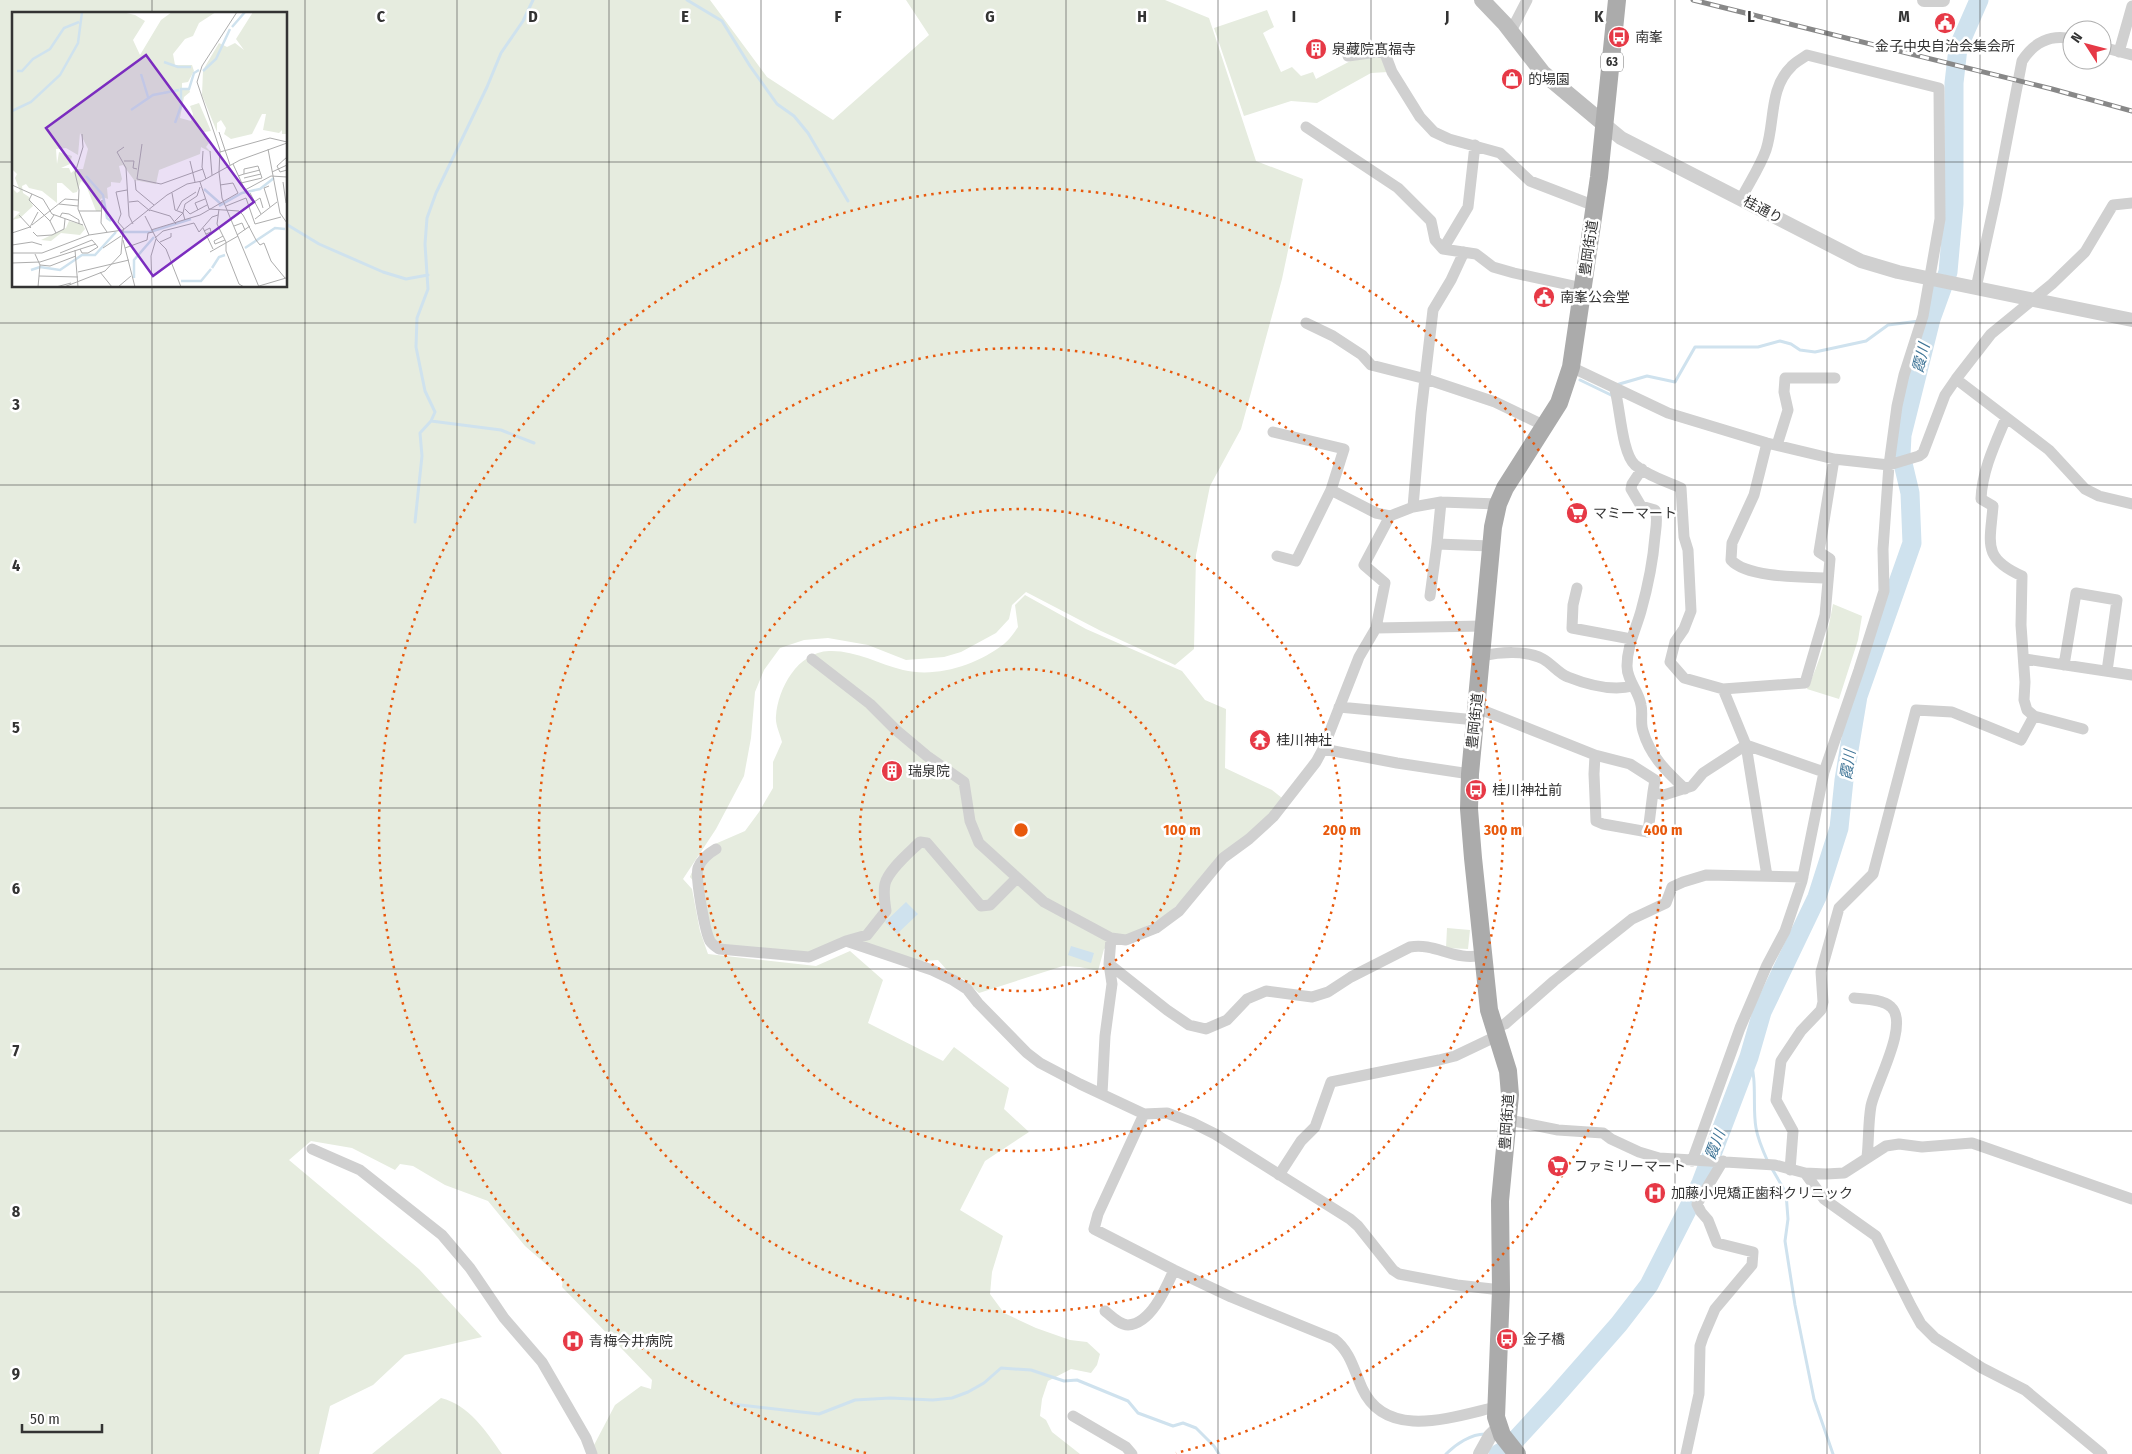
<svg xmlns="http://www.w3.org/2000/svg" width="2132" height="1454" viewBox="0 0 2132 1454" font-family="'Fira Sans Condensed','Noto Sans JP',sans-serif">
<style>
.green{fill:#e6ecdf;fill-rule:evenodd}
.water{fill:#cfe2ee}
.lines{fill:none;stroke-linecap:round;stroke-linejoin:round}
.stream{stroke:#cfe2ee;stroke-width:3}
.river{stroke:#cfe2ee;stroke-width:19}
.minor{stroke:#d0d0d0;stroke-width:11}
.tertiary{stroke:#d0d0d0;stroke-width:14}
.secondary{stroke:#bdbdbd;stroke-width:16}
.primary{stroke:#ababab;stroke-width:18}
.rail-casing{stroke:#888;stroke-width:5}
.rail{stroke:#fff;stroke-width:3;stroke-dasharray:9;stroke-linecap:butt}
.grid{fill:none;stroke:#333;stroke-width:1;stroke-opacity:0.55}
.ring{fill:none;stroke:#e8590c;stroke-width:2.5;stroke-dasharray:2.5 5}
.labels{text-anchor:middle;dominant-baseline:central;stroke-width:5;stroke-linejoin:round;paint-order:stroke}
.shield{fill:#fff;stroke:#707070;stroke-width:1}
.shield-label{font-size:12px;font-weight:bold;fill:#333}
.poi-label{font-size:14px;fill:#333;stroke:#fff;text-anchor:start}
.street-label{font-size:14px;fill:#333;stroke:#fff}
.water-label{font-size:15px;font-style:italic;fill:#3f7597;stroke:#fff}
.inset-river{fill:none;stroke:#cfe2ee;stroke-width:2.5}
.inset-road{fill:none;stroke:#adadad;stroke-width:1}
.view{fill:#7b2cbf;fill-opacity:0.15;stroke:#7b2cbf;stroke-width:2.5}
.inset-edge{fill:none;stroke:#333;stroke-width:2.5}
.grid-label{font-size:16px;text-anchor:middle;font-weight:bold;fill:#333;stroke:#fff;stroke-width:5;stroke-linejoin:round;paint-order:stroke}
.centre{fill:#e8590c;stroke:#fff;stroke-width:2.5}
.ring-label{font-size:15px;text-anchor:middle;font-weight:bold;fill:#e8590c;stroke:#fff;stroke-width:5;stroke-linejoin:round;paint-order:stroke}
</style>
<rect width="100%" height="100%" fill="#fff"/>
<path class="green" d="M0,0H710L767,77L833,120L929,35L906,0H1165L1209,18L1256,161L1303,179L1282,279L1241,429L1210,486L1196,555L1194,649L1175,665L1101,631L1026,592L1012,605L1009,619L996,633L961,652L944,657L906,660L868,645L828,638L804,640L780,648L764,670L755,692L751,738L744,776L716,829L683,879L692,889L700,931L708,954L816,966L850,951L883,980L868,1023L943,1061L954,1047L1009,1088L1004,1109L1029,1132L985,1161L960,1210L1003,1236L992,1272L990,1294L1004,1313L1036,1328L1070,1340L1087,1342L1100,1354L1097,1365L1091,1373L1071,1369L1048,1381L1042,1399L1040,1416L1046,1420L1052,1432L1080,1454H597L593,1447L615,1405L641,1386L651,1389L652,1380L562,1287L563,1279L525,1246L488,1201L445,1185L413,1166L400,1164L395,1170L352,1148L311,1141L289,1160L419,1269L482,1337L405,1355L373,1385L330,1406L319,1454H0ZM14,14H286V286H14Z
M1267,10L1274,27L1263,33L1281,72L1292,67L1301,76L1313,72L1316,79L1360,56L1383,57L1388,72L1371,73L1317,103L1291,101L1244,116L1214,28Z
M1025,595L1086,629L1182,671L1205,700L1226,709L1225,768L1272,790L1282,798L1272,811L1167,915L1104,949L1098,971L1080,967L1063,966L979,993L962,978H954L938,960L911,962L856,942L810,960L716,951L695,883L690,877L696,862L715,844L745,831L759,812L773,788V762L782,742C780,734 775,724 776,716C778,688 798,652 829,651C855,650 879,664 903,670C937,678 977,665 1004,644C1009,640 1014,633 1018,627L1015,605Z
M1833,604L1862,616L1858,640L1839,699L1807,689C1820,662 1828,633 1833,604Z
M1447,928L1470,930L1468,949L1446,948Z
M441,1398C469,1405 486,1431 502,1454H372Z"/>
<path class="water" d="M906,902L918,914L897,934L885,922Z
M1071,946L1094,953L1091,963L1068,955Z"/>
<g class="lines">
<path class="stream" d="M687,0L722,21L750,66L777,104L794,116L808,133L848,201
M286,224L319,244L383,272L406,279L428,275
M1580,380L1611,395L1612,393
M1616,385L1647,376L1675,382L1695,347H1758L1780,341L1791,344L1800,350L1815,352L1866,341L1888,325L1919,321
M431,421L501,430L534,443
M415,522L422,456L420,433L431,421L435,412L425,391L416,347L417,318L428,289L425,244L427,218L436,193L487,87L501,53L523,21L533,0
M1749,1057C1758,1080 1752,1105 1756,1128C1758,1140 1763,1151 1768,1162
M1771,1167L1786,1193L1788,1219L1785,1241L1795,1305L1814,1399L1833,1454
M732,1404L819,1414L855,1400L890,1398L933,1400L952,1398L968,1392L984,1383L1001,1368L1031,1370L1064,1381L1077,1380L1128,1401L1138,1413L1173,1426L1183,1423L1196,1428L1214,1446L1219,1454
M1446,1454C1456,1444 1471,1434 1485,1434"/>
<path class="river" d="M1498,1454L1508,1448L1554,1398L1619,1324L1649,1285L1701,1183L1749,1057L1762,1012L1817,897L1839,828L1844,780L1858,696L1912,543L1910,493L1901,455L1902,435L1931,319L1948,272L1954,204V83L1958,48L1979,0"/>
<path class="minor" d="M1511,31L1527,0
M2102,47L2132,55
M2119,52L2132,6
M1348,56L1384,51L1392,72L1420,117L1434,132L1449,139L1500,153L1530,181L1595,206
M1306,127L1398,188L1431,221L1435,240L1443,249L1476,254L1493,267L1514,273L1583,288
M1443,249L1468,207L1475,145
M1976,288L1996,197L2022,61C2034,42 2051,34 2072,39
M1306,323L1333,336L1362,355L1371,365L1426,379L1495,402L1545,426
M1571,367L1668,413L1767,443L1834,459L1889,465L1919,456L1923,453L1945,395L1956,379L1991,334L2052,284L2085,252L2113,205L2132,203
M1956,379L2049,450L2085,489L2099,496L2132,504
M1273,432L1344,449L1331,490L1376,513L1390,516
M1767,443L1754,495L1732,543L1731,560C1747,578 1804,577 1828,578
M1777,445L1788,410L1784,392L1785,378H1835
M1642,469L1632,484L1631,489L1641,506L1655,510C1658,517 1656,528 1655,536C1653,561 1648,586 1641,611C1636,629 1627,646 1627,666C1627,681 1639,691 1641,705C1643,713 1640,723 1643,731C1650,756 1667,772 1685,789
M1441,502L1437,544L1491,546
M1413,507L1441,502L1498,504
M1277,556L1296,561L1331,490
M1577,588L1573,605L1572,628L1631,639
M1430,596L1437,544
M1376,628L1484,626
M1482,656C1500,652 1526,650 1543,659C1552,664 1559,674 1568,677C1588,685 1613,691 1633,686
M812,659L870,704L896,730L927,756L964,782L970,821L979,843L1044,902L1111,938L1126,940L1156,928L1179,911L1223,858L1249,839L1273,817L1316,762L1323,749L1359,657L1376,628L1385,583L1364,565L1390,516L1413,507L1421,413L1433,310L1451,280L1464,252
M2025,659L2132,675
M2064,665L2076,593L2117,600L2107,671
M1723,689L1805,683L1825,615L1830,559L1819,552L1834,459
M1339,707L1476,720
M1477,708L1595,755L1630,764L1655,780L1653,792L1664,795L1692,786L1703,773L1746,745L1723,689L1684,678L1670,662L1675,642L1684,629L1691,611L1688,550L1684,537L1681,488C1665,481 1648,476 1635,465C1622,454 1620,407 1615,390
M2034,716L2083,729
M1323,749L1397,763L1470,774
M1595,755L1594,774L1596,821L1603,824L1648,832L1653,792
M716,849C709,853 701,860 698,868C695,877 705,932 710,941C712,944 716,947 719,949L809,957L846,941L867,935L886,911C885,903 883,893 885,884C888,870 910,852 920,842L927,843L981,906L990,905L1017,878
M1767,876L1746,745L1824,772
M846,941L932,970L953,980L967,989L978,1003L1027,1053L1040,1063L1080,1084L1144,1114L1167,1113L1193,1123L1215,1134L1350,1219L1358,1226L1393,1270L1399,1274L1457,1285L1501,1290
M1109,964L1167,1010L1189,1025L1206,1029L1227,1020L1247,999L1266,991L1312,997L1328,992L1351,977L1410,947C1435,942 1455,962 1483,955
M1854,998C1864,999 1883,999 1891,1007C1910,1024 1875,1085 1871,1106C1868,1123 1869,1140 1867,1157
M1495,1028L1505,1024L1554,981L1632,919L1666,903L1672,887L1683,882L1706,875L1803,877
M1102,1094L1105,1036L1112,984L1109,964L1111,938
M1144,1114L1098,1214L1094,1229L1174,1270L1231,1297L1334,1339C1350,1351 1354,1370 1362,1388C1386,1441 1452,1417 1496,1407
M1509,1120L1558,1130L1603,1133L1611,1139L1639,1152L1659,1158L1775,1165L1805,1173L1826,1174L1844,1173L1886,1146L1899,1144L1922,1147L1972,1143L2132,1199
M312,1149L360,1170L442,1235L470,1268L504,1318L542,1362L586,1438L592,1454
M1692,1161L1740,1028L1767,965L1785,931L1802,881L1824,772L1859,670L1884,591L1883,549L1889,465L1897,406L1904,375L1923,316L1940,219L1939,88L1807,55C1802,59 1795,62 1791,67C1769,88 1775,123 1766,150C1760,167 1749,183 1741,199
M1790,1170L1793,1131L1776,1100L1781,1061L1801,1031L1821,1010L1823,1002L1821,972L1839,908L1873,874L1916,710L1952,712L2021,740L2034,716L2027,710L2024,700L2025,682L2021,625L2022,576C1982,558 1990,544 1993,506L1981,499C1982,471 1995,444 2006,418
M1805,1173L1824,1199L1876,1236L1911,1306L1921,1324L1935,1338L1982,1368L2025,1390L2102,1454
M1279,1175L1301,1141L1315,1127L1331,1082L1439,1060L1455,1056L1497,1036
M1105,1311C1111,1316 1120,1325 1128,1325C1151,1324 1166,1288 1174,1270
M1073,1416L1126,1447L1132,1454
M1686,1454L1699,1394L1700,1346L1703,1337L1715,1309L1752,1265L1753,1252L1717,1243L1708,1220L1701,1212L1697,1204L1723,1161"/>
<path class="tertiary" d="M1924,0H1943
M1604,124L1621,138L1861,261L1898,272L2132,320
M1480,1454L1490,1436L1498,1428"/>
<path class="secondary" d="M1482,0L1505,24L1543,73L1604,124"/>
<path class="primary" d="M1517,1454L1502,1435L1496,1417L1501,1290L1500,1201L1510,1095L1508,1071L1489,1010L1473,858L1469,809L1470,774L1493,527L1498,504L1505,488L1559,403L1571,367L1599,177L1617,0"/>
<g class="rail-casing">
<path id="rail" d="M1693,0L2052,89L2132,111"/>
</g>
<use href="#rail" class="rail"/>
</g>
<path class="grid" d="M152,0V14M305,0V1454M457,0V1454M609,0V1454M761,0V1454M914,0V1454M1066,0V1454M1218,0V1454M1371,0V1454M1523,0V1454M1675,0V1454M1827,0V1454M1980,0V1454M0,162H14M286,162H2132M152,286V1454M0,323H2132M0,485H2132M0,646H2132M0,808H2132M0,969H2132M0,1131H2132M0,1292H2132"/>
<g class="ring">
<circle cx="1021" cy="830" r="161"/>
<circle cx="1021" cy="830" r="321"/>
<circle cx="1021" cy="830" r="482"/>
<path d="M866 1453A642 642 0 1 1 1176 1453"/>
</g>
<defs>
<g id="civic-disc" transform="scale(1.125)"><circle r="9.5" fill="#e63946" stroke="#fff"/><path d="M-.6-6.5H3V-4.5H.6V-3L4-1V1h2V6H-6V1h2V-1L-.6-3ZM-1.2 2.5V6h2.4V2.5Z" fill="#fff"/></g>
<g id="bus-disc" transform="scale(1.125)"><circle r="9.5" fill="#e63946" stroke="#fff"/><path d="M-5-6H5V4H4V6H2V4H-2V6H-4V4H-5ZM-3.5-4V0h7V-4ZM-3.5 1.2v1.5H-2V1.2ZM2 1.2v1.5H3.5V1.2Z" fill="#fff"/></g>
<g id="building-disc" transform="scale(1.125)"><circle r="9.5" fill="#e63946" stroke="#fff"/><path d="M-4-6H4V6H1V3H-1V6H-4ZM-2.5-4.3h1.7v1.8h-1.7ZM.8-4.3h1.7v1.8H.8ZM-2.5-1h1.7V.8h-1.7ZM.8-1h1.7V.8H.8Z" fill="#fff"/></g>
<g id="shop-disc" transform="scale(1.125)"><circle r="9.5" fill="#e63946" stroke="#fff"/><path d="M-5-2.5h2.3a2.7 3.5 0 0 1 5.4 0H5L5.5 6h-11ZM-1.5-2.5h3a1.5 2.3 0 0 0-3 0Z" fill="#fff"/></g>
<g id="supermarket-disc" transform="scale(1.125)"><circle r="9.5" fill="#e63946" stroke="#fff"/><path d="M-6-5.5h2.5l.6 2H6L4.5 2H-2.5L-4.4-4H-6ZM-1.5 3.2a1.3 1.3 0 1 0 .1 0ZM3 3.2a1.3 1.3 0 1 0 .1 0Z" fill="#fff"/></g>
<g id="temple-disc" transform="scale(1.125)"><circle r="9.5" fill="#e63946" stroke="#fff"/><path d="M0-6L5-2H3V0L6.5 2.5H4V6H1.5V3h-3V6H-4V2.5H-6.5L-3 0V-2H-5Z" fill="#fff"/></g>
<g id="hospital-disc" transform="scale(1.125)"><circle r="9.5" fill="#e63946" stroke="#fff"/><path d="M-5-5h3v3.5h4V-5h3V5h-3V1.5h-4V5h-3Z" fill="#fff"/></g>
</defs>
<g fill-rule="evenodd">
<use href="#civic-disc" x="1945" y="23"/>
<use href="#bus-disc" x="1619" y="37"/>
<use href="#building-disc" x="1316" y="49"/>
<use href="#shop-disc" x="1512" y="79"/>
<use href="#civic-disc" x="1544" y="297"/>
<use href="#supermarket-disc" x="1577" y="513"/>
<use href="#temple-disc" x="1260" y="740"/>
<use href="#building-disc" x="892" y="771"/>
<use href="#bus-disc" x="1476" y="790"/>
<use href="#supermarket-disc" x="1558" y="1166"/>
<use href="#hospital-disc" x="1655" y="1193"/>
<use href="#bus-disc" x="1507" y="1339"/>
<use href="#hospital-disc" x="573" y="1341"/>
</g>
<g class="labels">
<rect class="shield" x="1601" y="52.5" width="22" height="19" rx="4"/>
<g class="shield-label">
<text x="1612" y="62">63</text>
</g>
<g class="poi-label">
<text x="1635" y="37">南峯</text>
<text x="1945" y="46" text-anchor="middle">金子中央自治会集会所</text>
<text x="1332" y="49">泉藏院髙福寺</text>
<text x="1528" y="79">的場園</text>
<text x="1560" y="297">南峯公会堂</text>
<text x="1593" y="513">マミーマート</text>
<text x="1276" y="740">桂川神社</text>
<text x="908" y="771">瑞泉院</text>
<text x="1492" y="790">桂川神社前</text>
<text x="1574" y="1166">ファミリーマート</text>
<text x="1671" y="1193">加藤小児矯正歯科クリニック</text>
<text x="1523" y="1339">金子橋</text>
<text x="589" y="1341">青梅今井病院</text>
</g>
<g class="street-label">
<text transform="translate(1763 210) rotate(28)">桂通り</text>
<text transform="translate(1589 248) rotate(-82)">豊岡街道</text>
<text transform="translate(1475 721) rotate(-84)">豊岡街道</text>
<text transform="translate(1507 1122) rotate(-86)">豊岡街道</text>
</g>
<g class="water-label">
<text transform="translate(1921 358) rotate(-76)">霞川</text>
<text transform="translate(1848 765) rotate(-82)">霞川</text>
<text transform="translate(1715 1145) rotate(-69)">霞川</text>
</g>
</g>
<g transform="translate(12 12)">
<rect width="275" height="275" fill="#fff"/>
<path d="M0,0H110L123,3L133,9L121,28L128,43L149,8L160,0H204L187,11L181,24L173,27L161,42L163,53H180L182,59L176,70L170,71V78L177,77L178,80L172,85L168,106L179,109L181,102L178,94L187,91L199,119L192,120L197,131L194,135L200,141L189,135L188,142L147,158L144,172L122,168L111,153L107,154L110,167L108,171L99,170V174L95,176L96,187L91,185L88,188L90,199H84L74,173L69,169L65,180L61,181L50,171H45V191L30,179L17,176L14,172L10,174L11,181L17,185L21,194L8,206L0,208L8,200L0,198V176L5,181L8,179L3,166L5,162L0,157ZM68,121L76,137L71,157H64L59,161L57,156H49L58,152L60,144L47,140L45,152L44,137L54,136L66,143ZM241,0H275V122H270V118L267,121L251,118L254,102H250L240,122L219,127L212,122L214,116L209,108L205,111V120L190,83L191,58L207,31L215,35L223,31L232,38L224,27ZM57,209L71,213L73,217L68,223L49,221L39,229L29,228L54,216Z" fill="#e6ecdf" fill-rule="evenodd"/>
<path class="inset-river" d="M220,15L233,0M152,50L166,55H179M5,59H10L21,47L38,37L52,16L67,10M191,59L204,47L218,17M129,62L136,85M119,98L141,83L167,78M0,99L19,90L48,63L66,31L70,0M163,111L169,94V77H177L182,61L187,58M74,164L91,183L95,206L99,209M192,177L209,192M207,194L230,181L248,177L262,166M110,220H138L179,207M233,236L263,216L273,217M200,256L207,245L213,243M19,258L28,255L48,258L70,243H83L104,220M122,266V248L142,225M169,269H189L199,257"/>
<path class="inset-road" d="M207,120L218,153M70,122L71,135L63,161L67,178L66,197L77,223M112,135L105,140L114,156L117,204L121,212M256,137L268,201L275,211M191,139L190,155L194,167M198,139L200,163M208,140L258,126L275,130M275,145L265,154L268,160L275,158M112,149H122L121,156L125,157M178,149L183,170M221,152L233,178L259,164L275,165M207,160L210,186L247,275M207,160L208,138L185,70L190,54L225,0M260,160L275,153M232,162L248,158M226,164L232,162V157L246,154L250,166L229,171M232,166L249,162M125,167L149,172L191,157M125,167L130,132M123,168L124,178L142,193M188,170L197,197L227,199L231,203L244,228L248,233L252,231L259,249L273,266M271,170L274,191M0,173L31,187L40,202L71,213M257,174L252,176L258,195M160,181L163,198L171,201L173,192L185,184L188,175M238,181L249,202M20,182L17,188L38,209M90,188L89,211L95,220M117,190L126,189L138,199M242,190L248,186L251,196M47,192L66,194M214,194L234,186L243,212L269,205M173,197L178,202L195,193M207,197L205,212L214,230V239L227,272L232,275M138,198L158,204L164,212M165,198L170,189L184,180M186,198L183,191L193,187M67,199H90M7,203L19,216M42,203L38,209L44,221M133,204L145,228L154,237L169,275M48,205L50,201L57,202L67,208V212M243,207L265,190M163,209L171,201L173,208M20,213L53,187L66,188M222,214L230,211L233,218M191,216L201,237M112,217L106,210L109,202L104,180L115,178M139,218L188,203L226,181L221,171L208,173M192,219L198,216L199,220L194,222M21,220L25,224L40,223L52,217L53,207M0,221L18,215L26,200M225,223L238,214M211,224L202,229L203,232L213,228M143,226L151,219L182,211L187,220L200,205L206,203M111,228L123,275M148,230L159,225V221M0,233L20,230L30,233M91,236L109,224M113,236L135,228L136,221L141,220M63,238L66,275M198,240L226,224M0,241H30L77,223L111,218M48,241L80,228L86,235L76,241H70L68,237M23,242L28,253L26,275M0,251L28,250L84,232M28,253L38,254L64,244M66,260L117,248M88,260L100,275M27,264L66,265M247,274L274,266M44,275L59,271M52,275L93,259L109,242L111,218L155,183L175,172L190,169L228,148L275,131M106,275L119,264M140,275L139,244L144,227"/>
<path class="view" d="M134,43L242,190L141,264L34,116Z"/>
<rect width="275" height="275" class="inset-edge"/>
</g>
<g class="grid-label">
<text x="381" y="22">C</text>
<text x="533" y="22">D</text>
<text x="685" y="22">E</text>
<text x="838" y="22">F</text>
<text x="990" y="22">G</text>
<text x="1142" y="22">H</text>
<text x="1294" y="22">I</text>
<text x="1447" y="22">J</text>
<text x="1599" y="22">K</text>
<text x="1751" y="22">L</text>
<text x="1904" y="22">M</text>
<text x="16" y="410">3</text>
<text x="16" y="571">4</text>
<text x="16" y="733">5</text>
<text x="16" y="894">6</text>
<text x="16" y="1056">7</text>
<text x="16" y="1217">8</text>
<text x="16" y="1379">9</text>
</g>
<circle cx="1021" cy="830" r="8" class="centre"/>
<g class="ring-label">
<text x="1182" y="835">100 m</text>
<text x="1342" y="835">200 m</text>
<text x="1503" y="835">300 m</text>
<text x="1663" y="835">400 m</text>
</g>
<g transform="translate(2087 45) rotate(306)"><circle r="24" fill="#ffffff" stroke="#adadad"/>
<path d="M0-4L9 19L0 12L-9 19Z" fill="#e63946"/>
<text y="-8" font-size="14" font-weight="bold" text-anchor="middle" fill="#333333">N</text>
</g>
<path d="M22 1424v8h80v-8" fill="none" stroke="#333333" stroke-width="2.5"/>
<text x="30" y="1424" font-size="15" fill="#333333" stroke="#ffffff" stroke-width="4" paint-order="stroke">50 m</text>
</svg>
